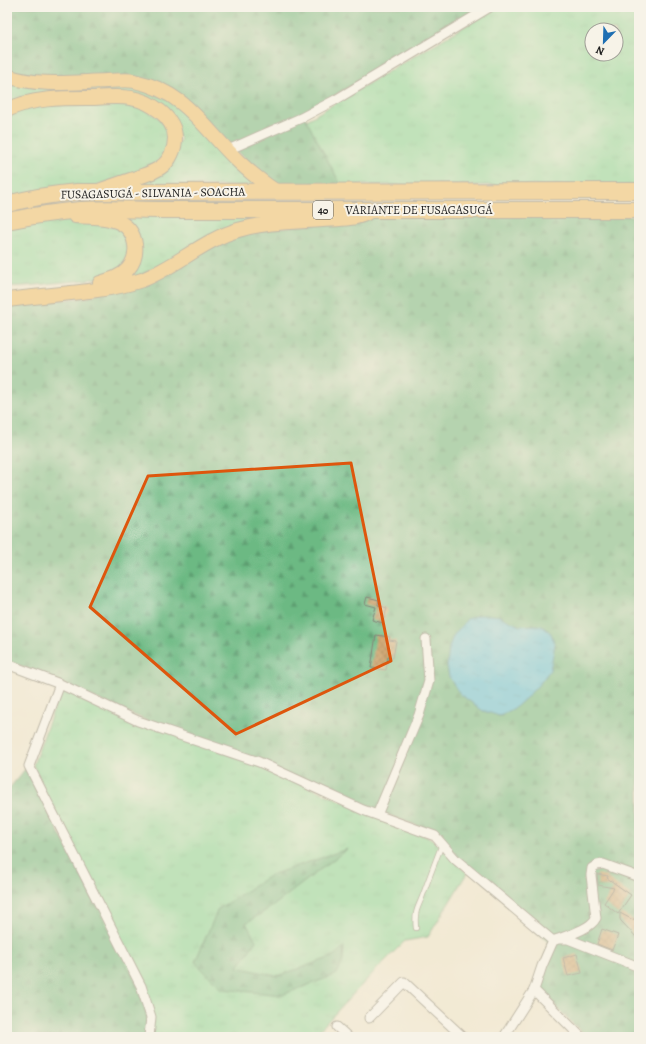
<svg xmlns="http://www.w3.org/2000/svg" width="646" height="1044" viewBox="0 0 646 1044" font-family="Alegreya,serif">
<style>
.grass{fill:url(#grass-tufts);stroke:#517a5c;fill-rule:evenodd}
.forest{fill:url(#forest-firs);stroke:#446a50}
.water{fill:url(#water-ripples);stroke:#3f707e}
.building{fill:url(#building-cross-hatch)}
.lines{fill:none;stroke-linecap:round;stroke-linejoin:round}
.lane-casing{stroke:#878378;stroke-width:6}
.street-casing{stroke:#878378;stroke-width:11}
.primary-casing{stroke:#878378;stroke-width:16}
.highway-casing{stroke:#878378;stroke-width:18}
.lane{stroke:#fff;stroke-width:4.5}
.street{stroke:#fff;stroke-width:9}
.primary{stroke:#f4c16b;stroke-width:14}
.highway{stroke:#f4c16b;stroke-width:16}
.marked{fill:none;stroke:#de560d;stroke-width:3;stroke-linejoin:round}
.labels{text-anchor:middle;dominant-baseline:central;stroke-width:4;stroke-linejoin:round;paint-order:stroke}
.shield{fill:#f7f3e8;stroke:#5e5c59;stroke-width:1}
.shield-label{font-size:11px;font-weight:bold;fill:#1c1c1c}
.street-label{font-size:12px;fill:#1c1c1c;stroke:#f7f3e8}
</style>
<defs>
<pattern id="grass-tufts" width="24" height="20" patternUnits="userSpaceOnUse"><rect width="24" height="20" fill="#86d99b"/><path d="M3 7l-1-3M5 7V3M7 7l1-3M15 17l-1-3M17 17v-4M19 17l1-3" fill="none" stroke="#73ba85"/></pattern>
<pattern id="forest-firs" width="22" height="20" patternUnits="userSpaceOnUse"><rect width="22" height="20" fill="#6cb983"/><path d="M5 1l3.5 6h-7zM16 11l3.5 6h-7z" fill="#5d9e71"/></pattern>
<pattern id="water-ripples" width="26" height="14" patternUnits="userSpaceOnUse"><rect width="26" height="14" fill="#62c4e0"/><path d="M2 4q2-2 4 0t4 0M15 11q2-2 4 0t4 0" fill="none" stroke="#54a8c0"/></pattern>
<pattern id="building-cross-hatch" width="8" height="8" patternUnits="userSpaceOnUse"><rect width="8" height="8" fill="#ca9b61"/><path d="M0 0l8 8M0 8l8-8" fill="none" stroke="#a37e4f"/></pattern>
</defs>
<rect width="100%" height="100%" fill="#f7f3e8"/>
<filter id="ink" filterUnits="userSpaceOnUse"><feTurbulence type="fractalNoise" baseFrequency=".025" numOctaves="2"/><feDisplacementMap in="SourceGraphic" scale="8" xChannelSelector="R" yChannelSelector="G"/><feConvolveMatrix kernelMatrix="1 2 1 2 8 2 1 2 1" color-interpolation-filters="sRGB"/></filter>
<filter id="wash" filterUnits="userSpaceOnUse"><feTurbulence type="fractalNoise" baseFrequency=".012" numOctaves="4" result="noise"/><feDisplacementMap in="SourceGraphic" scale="16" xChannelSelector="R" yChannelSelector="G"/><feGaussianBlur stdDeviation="0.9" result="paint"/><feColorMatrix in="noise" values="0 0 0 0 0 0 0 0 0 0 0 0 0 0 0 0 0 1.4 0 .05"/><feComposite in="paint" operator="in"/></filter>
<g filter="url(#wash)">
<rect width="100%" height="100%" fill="#f2ead4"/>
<path class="grass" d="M497,7H639V186L341,185L230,145L415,48L303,114L307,120ZM592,30H616V54H592Z
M7,82L133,86L167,99L183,111L257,186H129L147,180L181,139L151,98L7,103Z
M111,103L129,104L145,109L159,118L167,129L169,139L165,155L156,163L143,169L96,186L7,198V116L19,110L55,104Z
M114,215L307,216L159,265L140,275L121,281L89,288L141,255Z
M52,219C68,221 116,221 126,234C128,238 129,245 129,249C127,258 126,264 118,270C102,281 71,281 53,283C37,285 22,287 7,286V227Z
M61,689L257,765L432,839L467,873L428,937L405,941L372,974L313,1037H153L33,765Z"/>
<path class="forest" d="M7,7H483L303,114L341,185L279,186L265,178L173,89L20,75L7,70Z
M373,216H639V1037H586L538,989L548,942L457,856L437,833L364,806L146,720L7,660V306L89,297L226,240L256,232Z
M26,768L137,985L147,1017L145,1037H7V791Z
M347,849L273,906L246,923L256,941L238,967L277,976L332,957L344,947L343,961L337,974L282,995L222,989L195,962L218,909L271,875Z"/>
<path class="water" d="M478,615H491L499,616L520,626L536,625L542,626L551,633L555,645L550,670L541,682L527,697L516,707L500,716L483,711L460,694L449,677L447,666L449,647L453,636L467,619Z"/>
<g id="blocks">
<path class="building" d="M367,597L379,600L378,605L387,608L383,623L372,620L376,607L365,604Z
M376,635L390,637L389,640L396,641L393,658L388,657L386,670L371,668Z
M597,874L608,876L607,878L631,895L618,914L604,903L614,888L598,885Z
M639,912V940L621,921L620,919V913L633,920Z
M602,929L618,935L612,950L597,944Z
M577,954L582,973L568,976L563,958Z"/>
</g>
</g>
<g filter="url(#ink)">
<use href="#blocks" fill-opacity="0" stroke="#878378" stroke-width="1"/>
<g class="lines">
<g class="lane-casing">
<path id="lane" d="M416,928C414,909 419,907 424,892C430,875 436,860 442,844"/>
</g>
<g class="street-casing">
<path id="street" d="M228,150L271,131L301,118L337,99L490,7
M7,664L60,684L138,721L259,762L363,810L435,836L455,859L553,941
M60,684L29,766L141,986L151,1017L149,1037
M377,815L419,715L429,681L426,639
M560,939H568L639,967
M534,990L581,1037
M369,1018L404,982L463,1037
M337,1027L348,1037
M504,1037L534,990L542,966L553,941C565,936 590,930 596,918L591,875L592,868L597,865L603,864L639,877"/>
</g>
<g class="primary-casing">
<path id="primary" d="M7,76C39,87 74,82 107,81C116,81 126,79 134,81C187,92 204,129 239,162C251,173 263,183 277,192
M7,110C33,97 66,98 94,98C106,97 119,96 131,98C150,101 175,117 175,138C175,149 170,161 161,167C153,173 144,175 136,178C124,182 113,186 101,190
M75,216C89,217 107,216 121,223C137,232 140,255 128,269C121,277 110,280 100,283
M7,300C37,296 67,294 97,290C112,288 127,285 142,280C176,267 203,240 238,230C265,222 294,222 322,220C337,219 353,220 367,213"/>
</g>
<g class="highway-casing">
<path id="highway" d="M7,204C30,198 53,194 77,192L639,191
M7,221C31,216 56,212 81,210C108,208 136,210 164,210H639"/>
</g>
<use href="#lane" class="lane"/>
<use href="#street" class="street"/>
<use href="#primary" class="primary"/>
<use href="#highway" class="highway"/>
</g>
</g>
<path d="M0 0H646V1044H0ZM351,463L391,661L236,734L90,607L148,476Z" fill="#f2ead4" fill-opacity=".55" fill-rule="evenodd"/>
<path class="marked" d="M351,463L391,661L236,734L90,607L148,476Z"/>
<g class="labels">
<rect class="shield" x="313" y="201" width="20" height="18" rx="3"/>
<g class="shield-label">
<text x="323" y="210">40</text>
</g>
<g class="street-label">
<text transform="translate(153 193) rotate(-1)">FUSAGASUGÁ - SILVANIA - SOACHA</text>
<text x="419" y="210">VARIANTE DE FUSAGASUGÁ</text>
</g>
</g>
<rect width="646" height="1044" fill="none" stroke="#f7f3e8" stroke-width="24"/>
<g transform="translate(604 42) rotate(203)"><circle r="19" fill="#f7f3e8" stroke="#9f9d96"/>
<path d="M0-3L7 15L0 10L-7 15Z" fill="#1f6fb2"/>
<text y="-6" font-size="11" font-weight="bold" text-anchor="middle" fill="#1c1c1c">N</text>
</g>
</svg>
